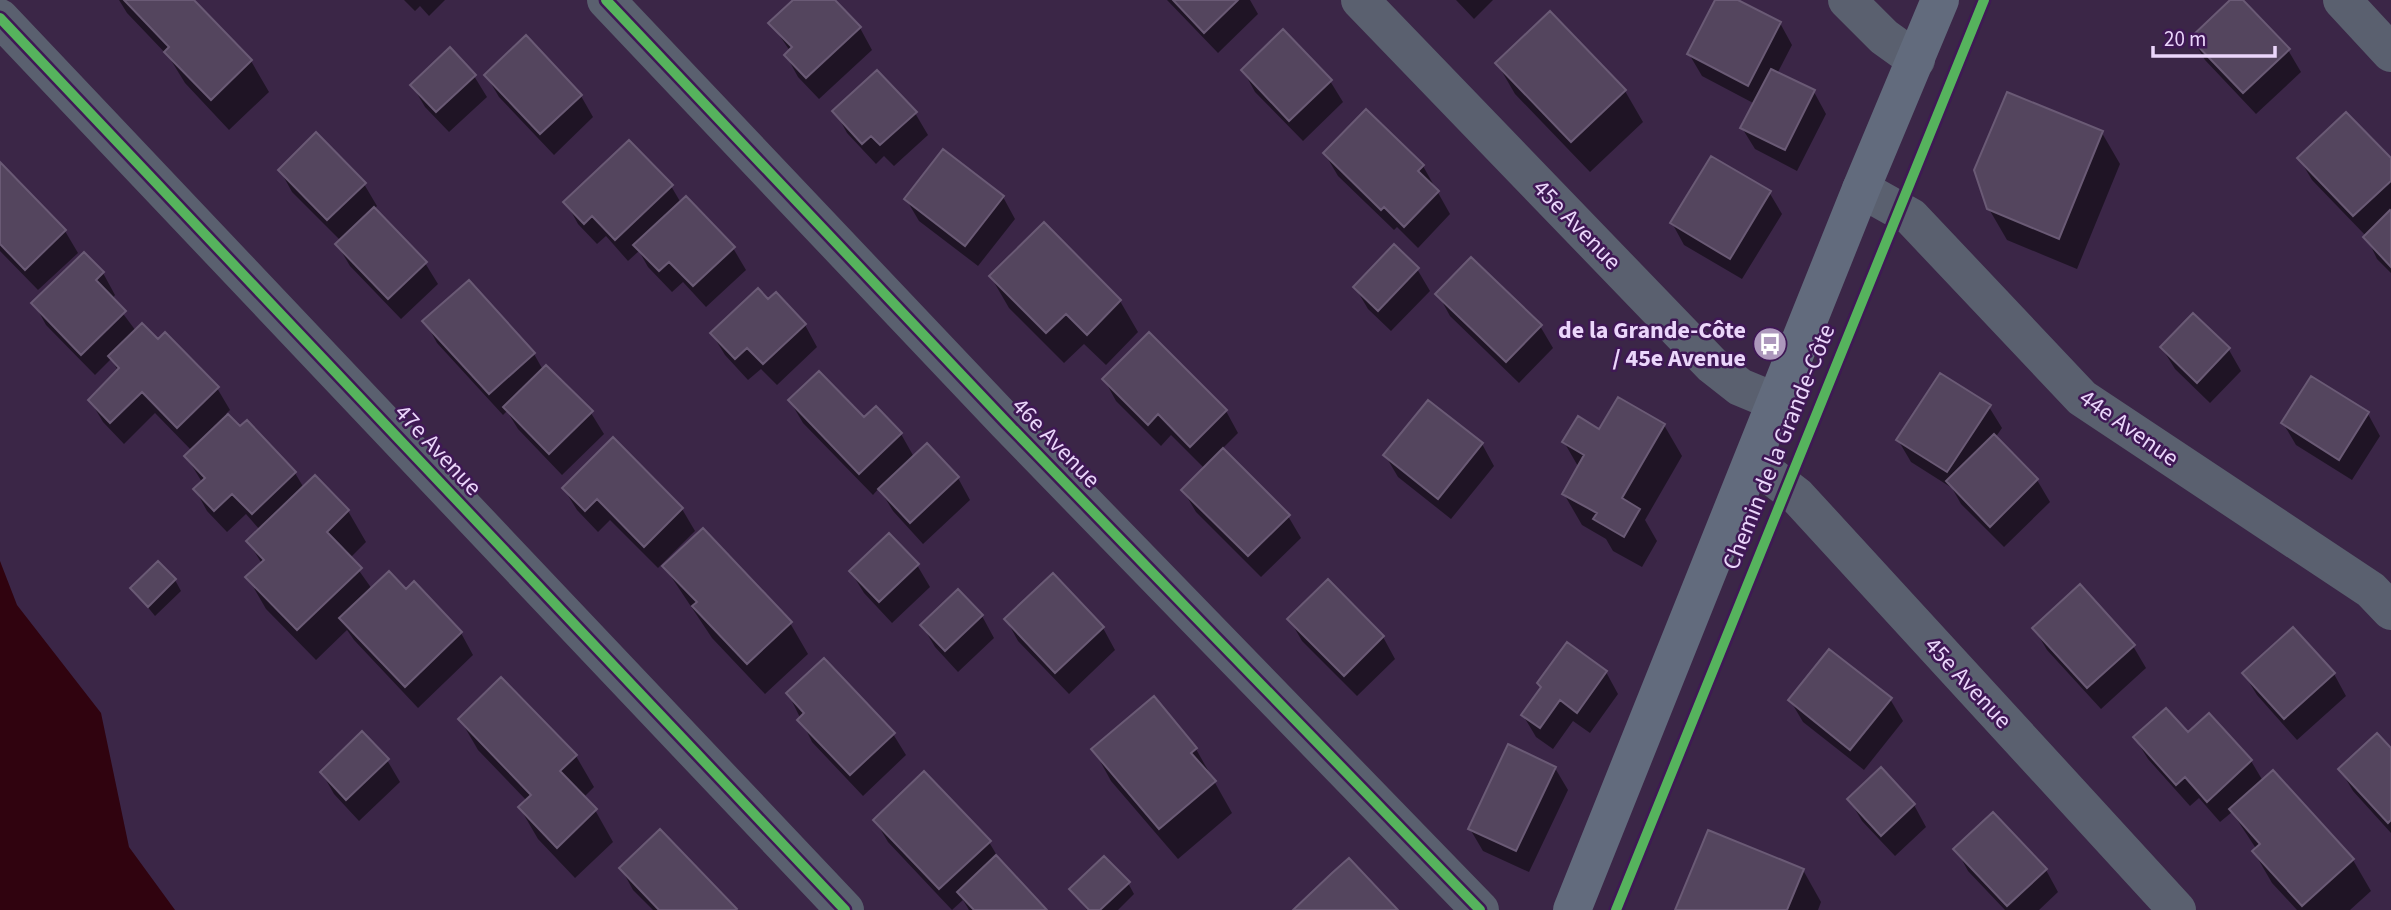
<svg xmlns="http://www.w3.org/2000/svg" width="2391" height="910" viewBox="0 0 2391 910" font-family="'Source Sans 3',sans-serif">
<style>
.water{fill:#30030f}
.shadow{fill:#0007}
.building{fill:#54455e;stroke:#6a5a75;stroke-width:2}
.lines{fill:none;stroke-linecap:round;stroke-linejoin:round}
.minor{stroke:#5a606f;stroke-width:38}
.secondary{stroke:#626b7d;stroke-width:38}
.cycleway-casing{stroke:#3f1855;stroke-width:15}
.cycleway{stroke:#56b35d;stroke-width:10}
.labels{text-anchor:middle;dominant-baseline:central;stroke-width:5;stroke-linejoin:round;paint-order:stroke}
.street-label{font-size:24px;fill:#ebd6fb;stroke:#3f1855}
.poi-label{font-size:24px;font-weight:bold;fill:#ebd6fb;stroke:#3f1855;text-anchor:end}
</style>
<rect width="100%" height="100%" fill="#3b2647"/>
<path class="water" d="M0,561L17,605L101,713L129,847L175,910H0Z"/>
<path class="shadow" d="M119,0H192L251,61L269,92L229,130L185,83L169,57L127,13Z
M404,0H445L429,16L420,6L415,11Z
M795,0H833L860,28L872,50L819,99L798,77L786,55L790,51L771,23Z
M1167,0H1250L1258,14L1218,53Z
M1456,0H1493L1474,19Z
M1717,0H1734L1780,23L1792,45L1777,74L1814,92L1826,114L1797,171L1755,149L1742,128L1755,104L1702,76L1689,54Z
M2232,0H2240L2288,50L2301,72L2256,114L2205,60L2192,38Z
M1497,63L1625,91L1643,122L1590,172L1515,94Z
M1243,70L1330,81L1343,102L1303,141L1255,92Z
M486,75L581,96L593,117L554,155L499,97Z
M474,76L487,97L449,132L425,107L412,85Z
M2008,94L2102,133L2120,164L2077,269L2007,240L1989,209Z
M835,111L915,113L928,135L894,166L884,156L876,164L847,133Z
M1366,112L1423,166L1450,214L1418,248L1397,227L1394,230L1338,176L1325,154Z
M2299,158L2391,161V273L2377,259L2366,236L2312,180Z
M0,164L65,231L78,253L38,290L0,251Z
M280,170L364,184L377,206L374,209L425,263L438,284L401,319L350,266L337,244L341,241L292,192Z
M671,186L681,203L733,248L746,270L706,307L683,282L672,292L648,267L639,251L628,261L606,236L597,244L578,224L566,202Z
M1769,192L1782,214L1742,279L1684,245L1672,223Z
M1003,197L1015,219L978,266L919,221L906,199Z
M1044,225L1120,301L1138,332L1106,365L1084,344L1064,363L1009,308L991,277Z
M1417,269L1430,291L1391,331L1368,309L1355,287Z
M103,273L115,295L112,299L136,331L158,342L217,388L230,410L226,414L295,473L304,488L348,511L366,542L350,558L372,589L406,592L461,633L473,655L418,708L354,640L347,630L316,660L266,609L248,578L262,564L248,541L260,530L246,514L227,532L207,511L195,489L202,482L186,456L192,451L155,413L124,444L103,422L90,400L119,372L111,359L95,375L46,325L34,303Z
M1438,294L1540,326L1553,348L1519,383L1450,316Z
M768,301L805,325L817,347L777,385L761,369L748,380L725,355L712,334Z
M2193,316L2229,350L2241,371L2210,403L2175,369L2162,348Z
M425,321L534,354L543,370L546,367L591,413L604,434L562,475L518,429L507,411L503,415L437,343Z
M1104,379L1226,411L1238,433L1222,449L1288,516L1301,538L1261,577L1196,512L1183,490L1205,469L1171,435L1161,446L1116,401Z
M790,401L864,420L901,434L914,457L927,445L958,478L970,500L923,544L893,511L879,488L873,495L803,423Z
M1989,407L2002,428L1995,438L2037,480L2050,502L2004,547L1961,504L1952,488L1911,462L1898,440Z
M2368,414L2380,436L2352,480L2296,445L2283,423Z
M1664,425L1682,456L1645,520L1657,541L1642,567L1613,551L1606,539L1582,525L1564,494L1579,468L1564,442L1600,431Z
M613,440L682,509L695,531L658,568L610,520L598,532L577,510L564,489Z
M1482,444L1494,466L1451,519L1398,477L1385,455Z
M917,565L930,587L892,623L864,593L851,572Z
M664,566L790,623L808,654L765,694L712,638Z
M175,580L181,591L155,616L132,588Z
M982,616L994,638L958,672L935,647L922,625Z
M1006,619L1103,628L1115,650L1069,694L1018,641Z
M1290,620L1383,637L1395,659L1357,696L1302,641Z
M2034,628L2133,646L2146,668L2101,709L2047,650Z
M1606,672L1618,694L1590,733L1573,721L1553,749L1536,737L1523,715L1542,689L1539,684Z
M2244,674H2334L2346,696L2297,740L2257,695Z
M501,679L576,756L594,787L583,798L595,810L613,842L575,878L538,839L520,808L527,801L478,750L460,719Z
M788,693L893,734L906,755L863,796L812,742Z
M1890,699L1903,721L1864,770L1803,722L1790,700Z
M2209,715L2251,761L2263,781L2353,860L2371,891L2350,910H2297L2272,883L2254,852L2257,850L2232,812L2220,822L2199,798L2190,806L2148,759L2135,738L2188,735Z
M1196,749L1232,813L1178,859L1111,781L1094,750Z
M2391,751V833L2353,791L2340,769Z
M387,760L400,782L359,821L334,794L322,773Z
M1555,768L1568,790L1529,872L1483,851L1470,829Z
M1881,770L1914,805L1926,827L1895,856L1862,821L1849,799Z
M875,820L989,842L1002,864L1045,910H969L963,900L952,910L888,842Z
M1956,849L2046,870L2058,892L2039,910H2005L1968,871Z
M621,868L736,910H653L633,890Z
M1803,870L1821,902L1818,910H1677Z
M1128,883L1134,894L1118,910H1087L1071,889Z"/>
<path class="building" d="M124,0H194L252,60L211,100L164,52L169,47Z
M793,0H835L861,27L806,78L784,55L792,47L768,23Z
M1173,0H1238L1204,33Z
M1715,0H1738L1781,22L1748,86L1687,54Z
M2230,0H2243L2290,49L2243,93L2190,38Z
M1550,11L1626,90L1571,142L1495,63Z
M1283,29L1332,80L1289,121L1241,70Z
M526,35L582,95L540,134L484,75Z
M450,47L476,75L436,112L410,85Z
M1771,69L1815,90L1785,150L1740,128Z
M877,70L917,112L880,145L871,136L862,144L832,111Z
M2007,92L2103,131L2059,239L1987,209L1974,170Z
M1366,109L1424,165L1418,171L1439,191L1404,227L1384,207L1381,210L1323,153Z
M2346,112L2391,158V181L2353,216L2297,158Z
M316,132L366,183L327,220L278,170Z
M629,140L673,185L615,240L592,216L584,224L563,202Z
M943,149L1004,196L965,246L904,199Z
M1711,156L1771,191L1730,259L1670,223Z
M0,162L66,230L25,270L0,244Z
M686,196L735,247L693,286L669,262L659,271L633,245Z
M374,207L427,262L388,299L335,244Z
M2390,210L2391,211V267L2363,237Z
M1044,222L1121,300L1087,335L1066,314L1046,333L989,276Z
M1394,244L1419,268L1378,311L1353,287Z
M84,252L104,272L96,280L126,311L81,355L31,303Z
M1471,257L1542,325L1506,362L1435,294Z
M469,280L535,353L489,394L422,321Z
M758,288L768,299L776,292L806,324L763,364L747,348L735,359L710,333Z
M2193,313L2230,348L2197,383L2160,347Z
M142,323L158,339L165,332L219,387L177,428L142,392L110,423L88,400L119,368L108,356Z
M1149,332L1227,410L1190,447L1158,414L1148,425L1102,379Z
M546,365L593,411L549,454L503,407Z
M819,371L864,417L876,406L902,433L859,474L788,400Z
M1940,373L1991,405L1947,472L1896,440Z
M2311,376L2369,412L2339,460L2281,423Z
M1618,397L1665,424L1622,498L1640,509L1624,537L1593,519L1597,513L1562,494L1584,455L1562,442L1578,416L1599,429Z
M1428,400L1483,443L1438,499L1383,455Z
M228,414L240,426L247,420L296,472L252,514L232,494L214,511L193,489L205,478L184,456Z
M1994,434L2038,479L1990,527L1946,481Z
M613,437L683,508L644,547L597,499L585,511L562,488Z
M927,443L959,477L910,523L878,489Z
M1223,448L1290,515L1248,556L1181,490Z
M315,475L349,510L327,532L362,568L297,630L245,577L264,560L246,541Z
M703,528L792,622L747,664L692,606L697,602L662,566Z
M889,533L919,564L879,602L849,571Z
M158,561L176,579L148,607L130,588Z
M389,571L406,589L414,581L462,632L405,687L339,618Z
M1053,573L1104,627L1055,673L1004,619Z
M1328,579L1384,636L1344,676L1287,619Z
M2080,584L2135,645L2087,688L2032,628Z
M958,589L983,615L945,651L920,625Z
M2293,627L2335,673L2284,719L2242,673Z
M1567,642L1607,671L1577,713L1560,700L1540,728L1521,715L1541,687L1537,683Z
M1829,649L1892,698L1850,750L1788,700Z
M824,658L895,733L850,775L797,720L804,713L786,693Z
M501,677L577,755L560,771L597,809L557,848L518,807L531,795L458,719Z
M1154,696L1197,748L1191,753L1216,781L1159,829L1091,749Z
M2166,708L2188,732L2209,713L2252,760L2207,802L2185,777L2176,785L2133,737Z
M362,731L389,759L346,800L320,772Z
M2377,733L2391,748V820L2388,823L2338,769Z
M1508,744L1556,767L1516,851L1468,829Z
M1881,767L1915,804L1881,836L1847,799Z
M2273,770L2354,859L2302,906L2252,851L2260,844L2229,809Z
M924,771L991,841L939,889L873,820Z
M1993,812L2047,869L2007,906L1953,849Z
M660,829L737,909L736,910H659L619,868Z
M1708,830L1804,869L1787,910H1675Z
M996,855L1047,910H974L957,892Z
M1104,856L1130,882L1100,910H1089L1069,889Z
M1349,858L1398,910H1293L1332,873Z"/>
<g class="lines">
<path class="minor" d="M606,0L1007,423L1480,910
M1360,0L1712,365L1740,387L1776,402
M1847,0L1884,37L1916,60
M2342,0L2391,53
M0,18L845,910
M1861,189L1911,217L2082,398L2371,590L2391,611
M1751,466L1775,479L1797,496L2177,910"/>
<path class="secondary" d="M1572,910L1861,189L1940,0"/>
<g class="cycleway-casing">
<path id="cycleway" d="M606,0L1007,423L1480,910
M0,18L845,910
M1616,910L1984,0"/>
</g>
<use href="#cycleway" class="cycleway"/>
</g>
<defs>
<g id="bus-disc" transform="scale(1.75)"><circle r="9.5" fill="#ad98bc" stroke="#3f1855"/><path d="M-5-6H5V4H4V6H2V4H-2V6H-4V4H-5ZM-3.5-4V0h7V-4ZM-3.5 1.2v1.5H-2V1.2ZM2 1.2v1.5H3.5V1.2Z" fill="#fff"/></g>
</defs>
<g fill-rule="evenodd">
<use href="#bus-disc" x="1770" y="344"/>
</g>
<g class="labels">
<g class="street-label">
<text transform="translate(1577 225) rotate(46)">45e Avenue</text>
<text transform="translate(2129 428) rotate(35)">44e Avenue</text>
<text transform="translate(1056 443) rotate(46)">46e Avenue</text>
<text transform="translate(1779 447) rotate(-68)">Chemin de la Grande-Côte</text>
<text transform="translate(438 450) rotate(47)">47e Avenue</text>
<text transform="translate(1968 683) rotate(47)">45e Avenue</text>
</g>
<g class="poi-label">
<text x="1746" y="330">de la Grande-Côte<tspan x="1746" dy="28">/ 45e Avenue</tspan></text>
</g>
</g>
<path d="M2153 46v10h122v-10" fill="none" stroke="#ebd6fb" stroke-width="3.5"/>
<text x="2164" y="46" font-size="21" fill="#ebd6fb" stroke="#3f1855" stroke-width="5" paint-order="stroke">20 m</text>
</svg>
